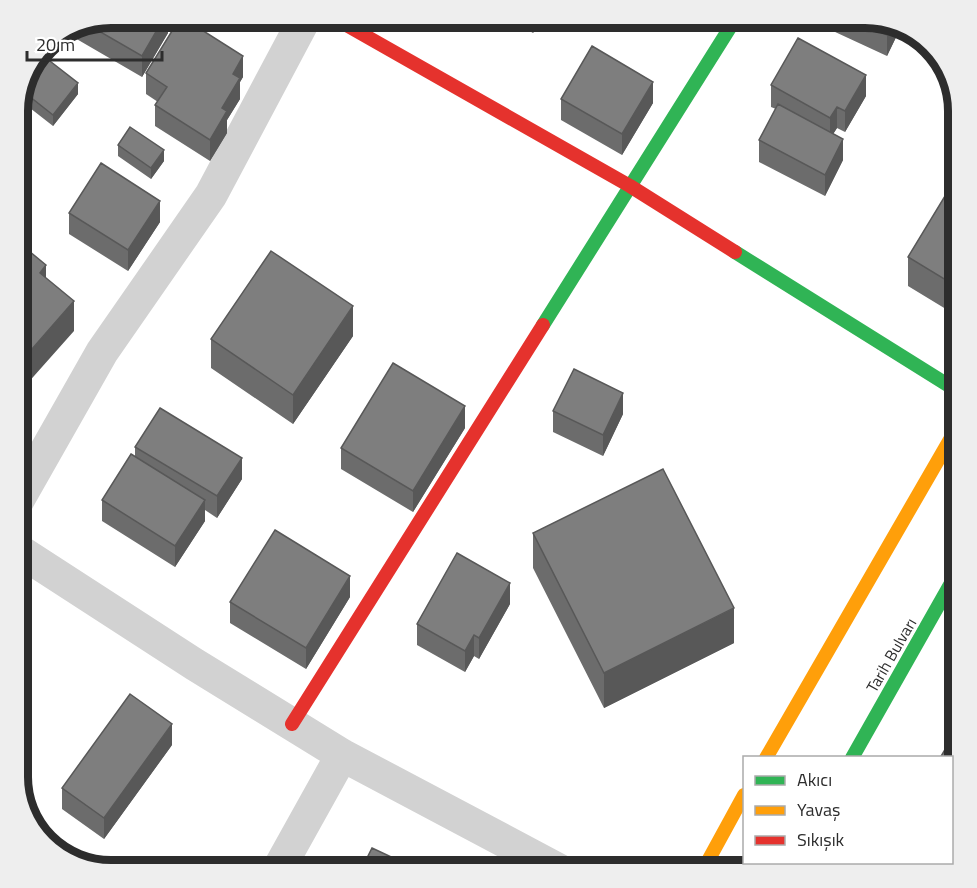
<svg xmlns="http://www.w3.org/2000/svg" width="977" height="888" viewBox="0 0 977 888" font-family="'Titillium Web',sans-serif">
<style>
.lines{fill:none;stroke-linecap:round;stroke-linejoin:round}
.street{stroke:#d2d2d2;stroke-width:33}
.fast{stroke:#30b455;stroke-width:14}
.slow{stroke:#ff9f0a;stroke-width:14}
.jam{stroke:#e5322d;stroke-width:14}
.wall{fill:#6c6c6c}
.shaded-wall{fill:#585858}
.building{fill:#7e7e7e;stroke:#585858;stroke-width:1.5}
.labels{text-anchor:middle;dominant-baseline:central;stroke-width:6;stroke-linejoin:round;paint-order:stroke}
.street-label{font-size:16px;fill:#2d2d2d;stroke:#fff}
.rim{fill:none;stroke:#2d2d2d;stroke-width:8}
</style>
<rect width="100%" height="100%" fill="#fff"/>
<g class="lines">
<path class="street" d="M18,500L102,352L211,195L305,18
M18,550L194,664L342,755L559,870
M278,870L342,755"/>
<path class="fast" d="M735,252L959,392
M543,325L736,18
M852,758L959,569"/>
<path class="slow" d="M766,758L959,424
M703,870L744,795
M788,870L792,862"/>
<path class="jam" d="M334,18L630,186L735,252
M292,724L543,325"/>
</g>
<path class="wall" d="M112,18H168V33L142,77L68,34Z
M508,18H542L533,33Z
M820,18H871L899,31L887,56L820,25Z
M34,73L78,94L53,126L21,101Z
M146,73L243,77L240,82V99L227,120V133L210,161L155,126V105L158,102L146,94Z
M771,85L866,96L845,132L837,128L833,134L843,160L825,196L759,162V140L776,109L771,107Z
M561,99L653,103L622,155L561,120Z
M118,145L164,161L151,179L118,156Z
M959,173V317L908,286V257Z
M69,213L160,222L128,271L69,234Z
M353,336L293,424L211,368V339Z
M553,411L623,414L603,456L553,432Z
M465,428L413,512L341,469V448Z
M135,447L242,479L217,518L205,510V521L175,567L102,521V500L135,456Z
M533,533L734,643L604,708L533,568Z
M350,597L306,669L230,623V602Z
M510,604L479,659L474,656L465,672L417,645V624Z
M172,745L104,839L62,809V788Z
M870,862H887L871,870H870Z"/>
<path class="shaded-wall" d="M164,18H168V33L142,77V56Z
M533,18H542L533,33Z
M890,27L899,31L887,56V35Z
M243,56V77L240,82V99L227,120V133L210,161V140L233,74Z
M866,75V96L845,132V111Z
M653,82V103L622,155V134Z
M78,83V94L53,126V115Z
M837,107V128L830,139V118Z
M843,139V160L825,196V175Z
M164,150V161L151,179V168Z
M160,201V222L128,271V250Z
M46,265V294L40,273Z
M74,301V331L18,394V365Z
M353,306V336L293,424V395Z
M623,393V414L603,456V435Z
M465,406V428L413,512V491Z
M242,458V479L217,518V496Z
M205,500V521L175,567V546Z
M350,576V597L306,669V648Z
M510,583V604L479,659V638Z
M734,608V643L604,708V673Z
M474,635V656L465,672V651Z
M172,724V745L104,839V818Z"/>
<path class="building" d="M112,18H164L142,56L90,26Z
M180,18H183L243,56L233,74L240,78L222,108L227,111L210,140L155,105L167,87L146,73Z
M851,18H871L890,27L887,35Z
M798,38L866,75L845,111L837,107L830,118L771,85Z
M592,46L653,82L622,134L561,99Z
M46,58L78,83L53,115L24,92L34,73Z
M778,104L843,139L825,175L759,140Z
M130,127L164,150L151,168L118,145Z
M101,163L160,201L128,250L69,213Z
M959,173V288L908,257Z
M18,242L46,265L40,273L74,301L18,365Z
M271,251L353,306L293,395L211,339Z
M393,363L465,406L413,491L341,448Z
M574,369L623,393L603,435L553,411Z
M160,408L242,458L217,496L135,447Z
M131,454L205,500L175,546L102,500Z
M663,469L734,608L604,673L533,533Z
M275,530L350,576L306,648L230,602Z
M457,553L510,583L479,638L474,635L465,651L417,624Z
M130,694L172,724L104,818L62,788Z
M950,741L959,746V776L951,794V758H940Z
M372,848L415,868L414,870H361Z
M876,862H887L871,870Z
M423,863L436,870H419Z"/>
<g class="labels">
<g class="street-label">
<text transform="translate(891 655) rotate(-60)">Tarih Bulvarı</text>
</g>
</g>
<path d="M0 0H977V888H0ZM111 28H865A83 83 0 0 1 948 111V777A83 83 0 0 1 865 860H111A83 83 0 0 1 28 777V111A83 83 0 0 1 111 28Z" fill="#eee" fill-rule="evenodd"/>
<path class="rim" d="M111 28H865A83 83 0 0 1 948 111V777A83 83 0 0 1 865 860H111A83 83 0 0 1 28 777V111A83 83 0 0 1 111 28Z"/>
<rect x="743" y="756" width="210" height="108" fill="#ffffff" stroke="#ababab" stroke-width="1.5"/>
<rect x="755" y="776" width="30" height="9" fill="#30b455" stroke="#ababab" stroke-width="1.5"/>
<text x="797" y="786" font-size="18" fill="#2d2d2d">Akıcı</text>
<rect x="755" y="806" width="30" height="9" fill="#ff9f0a" stroke="#ababab" stroke-width="1.5"/>
<text x="797" y="816" font-size="18" fill="#2d2d2d">Yavaş</text>
<rect x="755" y="836" width="30" height="9" fill="#e5322d" stroke="#ababab" stroke-width="1.5"/>
<text x="797" y="846" font-size="18" fill="#2d2d2d">Sıkışık</text>
<path d="M27 51v9h135v-9" fill="none" stroke="#2d2d2d" stroke-width="3"/>
<text x="36" y="51" font-size="18" fill="#2d2d2d" stroke="#ffffff" stroke-width="4.5" paint-order="stroke">20 m</text>
</svg>
